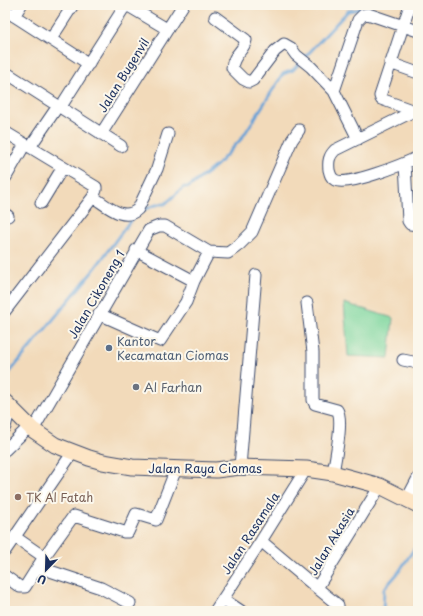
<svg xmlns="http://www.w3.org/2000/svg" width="423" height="616" viewBox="0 0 423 616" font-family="'Playpen Sans',sans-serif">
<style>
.green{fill:#7bd69d;stroke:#4b827e}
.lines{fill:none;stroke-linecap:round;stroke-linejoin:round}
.stream{stroke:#66a1d6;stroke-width:3}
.minor-casing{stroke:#3b496c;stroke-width:13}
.secondary-casing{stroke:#3b496c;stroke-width:17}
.minor{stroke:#fff;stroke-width:11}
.secondary{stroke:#fde5c5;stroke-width:15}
.service-dot{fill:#5c6f8a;stroke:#fbf7ec;stroke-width:1.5}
.worship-dot{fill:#6b7280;stroke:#fbf7ec;stroke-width:1.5}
.education-dot{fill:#8d6e63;stroke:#fbf7ec;stroke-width:1.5}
.labels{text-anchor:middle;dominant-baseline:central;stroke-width:4;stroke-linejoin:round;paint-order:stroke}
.street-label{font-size:12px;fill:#1b2f5e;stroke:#fbf7ec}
.service-label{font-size:12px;fill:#4e5e75;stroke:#fbf7ec;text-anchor:start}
.worship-label{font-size:12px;fill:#5b616d;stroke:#fbf7ec;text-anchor:start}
.education-label{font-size:12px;fill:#785e54;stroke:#fbf7ec;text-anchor:start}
</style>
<rect width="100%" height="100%" fill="#fbf7ec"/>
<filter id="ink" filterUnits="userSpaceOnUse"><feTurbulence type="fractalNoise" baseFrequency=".025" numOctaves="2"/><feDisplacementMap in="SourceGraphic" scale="8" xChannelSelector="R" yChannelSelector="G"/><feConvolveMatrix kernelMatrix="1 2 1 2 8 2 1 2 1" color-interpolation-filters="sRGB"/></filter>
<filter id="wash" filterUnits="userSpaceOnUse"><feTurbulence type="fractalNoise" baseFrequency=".012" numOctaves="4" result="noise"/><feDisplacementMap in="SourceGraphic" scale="16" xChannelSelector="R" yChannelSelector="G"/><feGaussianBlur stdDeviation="0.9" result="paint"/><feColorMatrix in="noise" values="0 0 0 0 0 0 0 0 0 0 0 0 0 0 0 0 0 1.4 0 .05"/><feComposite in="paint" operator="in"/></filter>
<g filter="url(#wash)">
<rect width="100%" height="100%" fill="#f2daba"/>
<path class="green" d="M344,303L393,318L389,358L348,356Z"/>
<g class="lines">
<path class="stream" d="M142,210L159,204H165L184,187H189L217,165L242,138L283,74L293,70L348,11L360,9L361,5
M5,378L93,271L133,217
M383,611L384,589L398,573L418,543"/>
</g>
</g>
<g filter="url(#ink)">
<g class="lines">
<g class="minor-casing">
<path id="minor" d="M410,5L380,96L381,99L417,112
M130,7L167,29
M5,10L89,64
M14,16L21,5
M215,17L246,40C244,51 233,54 232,68L243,79L249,82L253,80L275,51L284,44L291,48L296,55L311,67L334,91
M51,39L73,5
M390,63L418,73
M5,72L121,146
M60,108L123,9L126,7H130
M414,111L335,150C329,156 328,161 329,170C330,174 331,178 335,180C347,187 404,164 418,157
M5,132L96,187V190L93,197L5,311
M101,134L183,5
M358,139L334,91L358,20L363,15L368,14L418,31
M30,147L58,106
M405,163L408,221L410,224L418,225
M6,177L25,144
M93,197C106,205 124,223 138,209L157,169L168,134
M41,203L63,167
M5,214L8,216
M136,250L194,281L209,252
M307,303L313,352V400L315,404L337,410C344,419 335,460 333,473
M99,314L160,341L186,302L194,281
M403,360L418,363
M5,427L10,407
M33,430L149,230L159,226H165L209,252L228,253L239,245L252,232L292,140L299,130
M5,450L30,426
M240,467L256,275
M407,499L418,478
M15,537L44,557
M261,541L317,588L380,486
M5,551L73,452
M38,567L101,588L130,603
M5,576L20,587H25L44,557L72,518L74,516L124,532H128L136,514L156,520L176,469
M317,588L338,605V611
M223,599L241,611
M215,611L261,541L306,469"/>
</g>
<g class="secondary-casing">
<path id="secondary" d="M5,402L33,430L55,445L89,458L103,462L132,467L187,469L216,470L240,467L306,469L333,473L380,486L418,505"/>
</g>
<use href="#minor" class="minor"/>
<use href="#secondary" class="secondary"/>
</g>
</g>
<circle class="service-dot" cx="109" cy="348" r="4"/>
<circle class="worship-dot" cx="136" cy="387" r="4"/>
<circle class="education-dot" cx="18" cy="497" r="4"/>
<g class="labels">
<g class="street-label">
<text transform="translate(123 75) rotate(-58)">Jalan Bugenvil</text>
<text transform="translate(96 294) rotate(-60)">Jalan Cikoneng 1</text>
<text x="205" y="468">Jalan Raya Ciomas</text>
<text transform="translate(250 533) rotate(-57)">Jalan Rasamala</text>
<text transform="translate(331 541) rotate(-59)">Jalan Akasia</text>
</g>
<g class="service-label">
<text x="117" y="341">Kantor<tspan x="117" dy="14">Kecamatan Ciomas</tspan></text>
</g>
<g class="worship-label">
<text x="144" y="387">Al Farhan</text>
</g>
<g class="education-label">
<text x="26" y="497">TK Al Fatah</text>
</g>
</g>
<rect width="423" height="616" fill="none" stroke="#fbf7ec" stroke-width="20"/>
<g transform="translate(46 570) rotate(203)" stroke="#fbf7ec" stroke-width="3" paint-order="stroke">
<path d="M0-3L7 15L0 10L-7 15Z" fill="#1b2f5e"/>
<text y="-6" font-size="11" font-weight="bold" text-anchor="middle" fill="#1b2f5e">U</text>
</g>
</svg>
